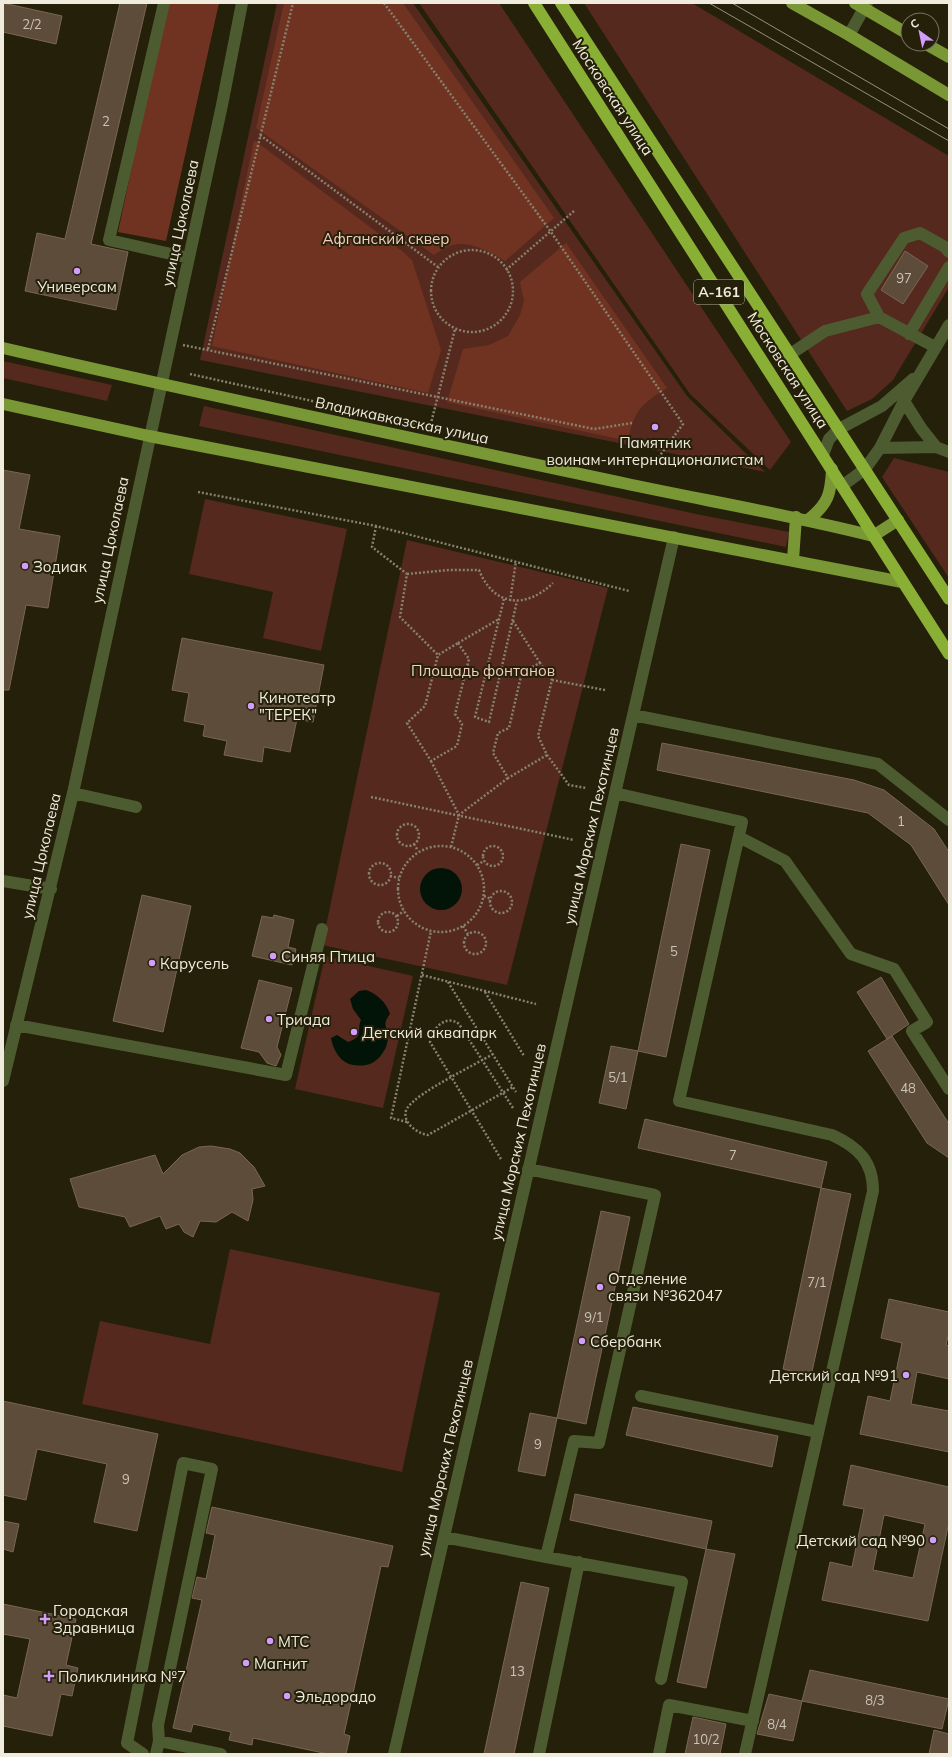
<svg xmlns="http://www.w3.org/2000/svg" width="952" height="1757" viewBox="0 0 952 1757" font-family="Mulish,sans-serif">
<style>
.green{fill:#55291d}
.forest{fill:#713321}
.water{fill:#021408}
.building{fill:#5e4c3a;stroke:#796653;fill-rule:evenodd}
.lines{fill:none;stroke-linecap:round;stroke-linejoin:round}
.path{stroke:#86826f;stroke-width:2.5;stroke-dasharray:2 2;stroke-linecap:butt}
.minor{stroke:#4d5c30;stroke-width:12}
.major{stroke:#799835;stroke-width:12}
.highway{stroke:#8aaf35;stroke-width:12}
.tram{stroke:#94907e;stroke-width:1}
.poi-dot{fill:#d29dfd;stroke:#252009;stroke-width:1.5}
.labels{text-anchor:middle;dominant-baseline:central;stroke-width:4;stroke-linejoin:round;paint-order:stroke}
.number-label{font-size:13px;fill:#cbc4b5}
.shield{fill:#252009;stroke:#b2af9e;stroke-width:1}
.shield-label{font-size:14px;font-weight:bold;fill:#efecde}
.street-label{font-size:15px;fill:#efecde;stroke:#252009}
.park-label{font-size:15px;fill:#f5ccc0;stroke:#252009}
.poi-label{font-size:15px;fill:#efecde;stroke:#252009;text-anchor:start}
</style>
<rect width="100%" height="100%" fill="#252009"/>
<path class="green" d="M277,3H413L687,396L765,472L200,360Z
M419,3H499L791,442L770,470L690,394Z
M584,3H692L949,156V287L893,380L872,399L847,411Z
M3,361L112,385L107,401L3,378Z
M204,406L696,514L789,532L786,547L199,426Z
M894,458L949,472V578L882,477Z
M205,499L347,529L321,651L263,638L273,592L189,574Z
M407,540L608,588L507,985L322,945Z
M325,956L413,976L383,1108L295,1089Z
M230,1249L440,1293L402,1472L82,1404L100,1321L210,1344Z"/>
<path class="forest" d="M167,3H219L166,241L118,232Z
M284,3H403L554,218L505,261C489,251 466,238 447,247C442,249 438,252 434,255L256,128Z
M254,140L402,251L412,260L441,350L428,393L212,346Z
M566,243L667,388C641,404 634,410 628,441L447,402L463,349L489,345L508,336L520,315L524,301L520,282Z"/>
<path class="water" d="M420 889a21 21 0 1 1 42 0a21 21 0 1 1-42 0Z
M366,990C376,993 387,1003 390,1014C381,1026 388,1026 388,1037C388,1049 378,1063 366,1065C359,1066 352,1066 345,1062C337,1056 333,1048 331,1038L337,1035L348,1042C365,1036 356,1031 361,1020L353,1009L350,999L359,991Z"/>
<path class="building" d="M3,3L62,16L56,44L3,32Z
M120,3H147L91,244L128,252L116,310L25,291L37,233L65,239Z
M905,251L928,266L903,304L881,290Z
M3,470L30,475L19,529L60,536L48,608L26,605L9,690H3Z
M182,638L324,665L313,722L297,719L290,752L264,747L262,762L224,755L227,741L203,736L205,725L184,721L189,693L172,690Z
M662,743L854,780L884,790L934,829L949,852V905L911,845L868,813L657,770Z
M681,844L710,850L666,1057L638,1051Z
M142,895L191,906L163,1032L113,1021Z
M274,915L294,920L288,947L296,949L292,965L252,956L262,916L273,918Z
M881,977L909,1024L887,1039L857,992Z
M259,980L292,988L277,1047L281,1055L276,1066L267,1063L259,1052L241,1048Z
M892,1036L949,1124V1158L927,1143L868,1051Z
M611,1046L638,1051L626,1109L599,1103Z
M645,1119L827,1162L821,1188L638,1148Z
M211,1146L230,1149L240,1153L254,1167L265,1186L252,1189L253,1200L248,1221L232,1212L216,1222L200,1221L193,1237L184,1232L179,1224L166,1229L160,1216L130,1227L125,1217L79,1207L70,1179L155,1155L163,1174L182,1155L199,1147Z
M821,1188L851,1194L811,1376L783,1369Z
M601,1211L630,1217L586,1424L557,1418Z
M889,1299L949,1312V1332L946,1345L949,1346V1379L917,1372L911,1404L949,1411V1452L860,1434L868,1396L890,1401L902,1343L881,1338Z
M3,1401L158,1434L137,1531L94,1522L107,1464L37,1449L26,1500L3,1495Z
M633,1407L778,1436L772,1467L626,1435Z
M530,1413L557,1418L545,1476L518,1471Z
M851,1465L949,1487V1522L928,1621L822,1600L830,1562L852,1567L864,1509L843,1505ZM884,1515L925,1524L913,1578L873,1570Z
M575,1494L712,1521L706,1549L570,1520Z
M212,1507L393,1546L388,1567L381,1566L344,1734L350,1736L346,1754H328L253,1738L252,1745L229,1740L231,1732L193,1724L191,1732L173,1728L202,1600L192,1598L197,1577L206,1579L215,1535L206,1533Z
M3,1521L19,1524L13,1552L3,1549Z
M706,1549L735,1554L706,1688L677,1682Z
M521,1582L549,1588L514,1754H484Z
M3,1604L76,1619L66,1665L78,1668L72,1696L61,1694L52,1736L3,1726V1695L17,1698L30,1639L3,1634Z
M810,1670L949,1699L942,1729L802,1701Z
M769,1694L802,1701L793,1741L757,1734Z
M693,1717L726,1724L720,1754H685Z
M934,1730L949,1734V1754H929Z"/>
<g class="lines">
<path class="path" d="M384,3L551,232L683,424L653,465
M260,135L438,267
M431 291a41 41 0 1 1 82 0a41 41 0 1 1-82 0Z
M506,270L574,211
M183,345L594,429L632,423
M208,349L293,3
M190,374L430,427L455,329
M198,492L376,526L629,591
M376,526L372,547L407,574L400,617L438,655
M407,574L449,570H479C494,607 526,609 553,583
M504,599L475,717L489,722L517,601
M510,601L516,561
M513,621L540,663
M458,643L469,659L455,714L462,724L457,746L431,761L407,723L425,706L438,655Z
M458,643L499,619
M552,680L605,690
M547,755L508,778L493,753L498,733L509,728L522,672L540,663L552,680L538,736L547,755L569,785L586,788
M431,761L459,815L508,778
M371,797L574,840
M397 835a11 11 0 1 1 22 0a11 11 0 1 1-22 0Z
M414,844L418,851
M398 889a43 43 0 1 1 86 0a43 43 0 1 1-86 0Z
M483 856a10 10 0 1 1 20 0a10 10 0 1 1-20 0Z
M451,847L459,815
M369 874a11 11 0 1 1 22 0a11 11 0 1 1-22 0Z
M477,865L484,861
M390,876L399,878
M490 902a11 11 0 1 1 22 0a11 11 0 1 1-22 0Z
M484,896L491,899
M378 922a10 10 0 1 1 20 0a10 10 0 1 1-20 0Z
M397,916L404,911
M463,926L468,934
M464 943a11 11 0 1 1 22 0a11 11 0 1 1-22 0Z
M422,975L536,1004
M448,982L516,1092
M485,992L524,1056
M493,1054C473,1066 420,1091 408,1107C404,1112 405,1119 409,1124C414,1130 421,1134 428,1135L513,1087
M407,1122L391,1118L431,931
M501,1159L430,1042C432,1028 446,1014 459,1024L513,1108"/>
<path class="minor" d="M164,3L109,240L189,258
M849,35L867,3
M909,334L949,267
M935,347L879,317L867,294L904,238L920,233L945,247L949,252
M789,355L825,331L879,317
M904,401L921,428L936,447
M880,448L936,447L949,452
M823,455L829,439L839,429L882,406L913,379
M842,486L865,469L880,448L904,401L949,325
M633,715L878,764L949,820
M73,793L136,807
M615,793L742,822L679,1101L832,1135C858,1147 873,1161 873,1191L745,1754
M739,837L785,861L851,954L894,969L927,1022L912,1031L949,1089
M3,881L51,889
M16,1025L286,1075L322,929
M3,1081L73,793L222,105L242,3
M641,1396L818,1432
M444,1537L546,1557L574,1441L599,1443L655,1195L528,1169
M546,1557L682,1582L661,1679
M159,1741L221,1754
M143,1754L127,1743L183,1463L212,1469L158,1725L159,1741L156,1754
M394,1754L674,537
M539,1754L579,1562
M659,1754L669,1705L753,1721"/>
<path class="major" d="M792,3L849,35L949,95
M855,3L908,34
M926,44L949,57
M3,348C209,396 416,439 623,483C707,501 790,515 873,536L898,520
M3,404L149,436L902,582
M808,520C828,504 831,494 832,469
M793,560L796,517"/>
<path class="highway" d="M534,3L949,654
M561,3L949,599"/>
<path class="tram" d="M709,3L949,141
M732,3L949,129"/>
</g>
<g class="poi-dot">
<circle cx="77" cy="271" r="4"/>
<circle cx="655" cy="427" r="4"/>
<circle cx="25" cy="566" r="4"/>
<circle cx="251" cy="706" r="4"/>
<circle cx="273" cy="956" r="4"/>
<circle cx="152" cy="963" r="4"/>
<circle cx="269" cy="1019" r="4"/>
<circle cx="354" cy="1032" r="4"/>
<circle cx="600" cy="1287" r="4"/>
<circle cx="582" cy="1341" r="4"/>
<circle cx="906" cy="1375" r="4"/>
<circle cx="933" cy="1540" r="4"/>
<path d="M43 1613h4v4h4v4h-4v4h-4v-4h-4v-4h4z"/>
<circle cx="270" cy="1641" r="4"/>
<circle cx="246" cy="1663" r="4"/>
<path d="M47 1670h4v4h4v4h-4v4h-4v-4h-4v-4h4z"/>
<circle cx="287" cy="1696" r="4"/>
</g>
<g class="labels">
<g class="number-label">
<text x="32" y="24">2/2</text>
<text x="106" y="121">2</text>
<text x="904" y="278">97</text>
<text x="901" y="821">1</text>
<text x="674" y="951">5</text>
<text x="618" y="1077">5/1</text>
<text x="908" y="1088">48</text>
<text x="733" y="1155">7</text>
<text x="817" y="1282">7/1</text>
<text x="594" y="1317">9/1</text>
<text x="538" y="1444">9</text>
<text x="126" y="1479">9</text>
<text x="517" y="1671">13</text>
<text x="875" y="1700">8/3</text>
<text x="777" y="1724">8/4</text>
<text x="706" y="1739">10/2</text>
</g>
<rect class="shield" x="694" y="280" width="50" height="24" rx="3"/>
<g class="shield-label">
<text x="719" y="292">А-161</text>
</g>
<g class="street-label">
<text transform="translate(613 97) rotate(57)">Московская улица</text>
<text transform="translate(180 223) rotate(-78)">улица Цоколаева</text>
<text transform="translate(788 370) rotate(57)">Московская улица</text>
<text transform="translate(402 420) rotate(12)">Владикавказская улица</text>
<text transform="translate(110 540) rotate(-78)">улица Цоколаева</text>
<text transform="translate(591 826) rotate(-77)">улица Морских Пехотинцев</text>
<text transform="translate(41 856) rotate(-77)">улица Цоколаева</text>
<text transform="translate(518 1142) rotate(-77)">улица Морских Пехотинцев</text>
<text transform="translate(445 1458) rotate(-77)">улица Морских Пехотинцев</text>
</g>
<g class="park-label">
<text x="386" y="238">Афганский сквер</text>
<text x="483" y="670">Площадь фонтанов</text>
</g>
<g class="poi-label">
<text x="77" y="286" text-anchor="middle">Универсам</text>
<text x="655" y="442" text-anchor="middle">Памятник<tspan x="655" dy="17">воинам-интернационалистам</tspan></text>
<text x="33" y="566">Зодиак</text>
<text x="259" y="697">Кинотеатр<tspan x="259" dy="17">"ТЕРЕК"</tspan></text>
<text x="281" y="956">Синяя Птица</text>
<text x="160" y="963">Карусель</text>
<text x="277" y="1019">Триада</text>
<text x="362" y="1032">Детский аквапарк</text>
<text x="608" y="1278">Отделение<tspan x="608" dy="17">связи №362047</tspan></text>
<text x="590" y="1341">Сбербанк</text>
<text x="898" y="1375" text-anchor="end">Детский сад №91</text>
<text x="925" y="1540" text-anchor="end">Детский сад №90</text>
<text x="53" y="1610">Городская<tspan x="53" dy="17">Здравница</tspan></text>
<text x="278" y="1641">МТС</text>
<text x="254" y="1663">Магнит</text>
<text x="58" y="1676">Поликлиника №7</text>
<text x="295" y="1696">Эльдорадо</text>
</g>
</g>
<rect width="952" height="1757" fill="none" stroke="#efecde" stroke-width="8"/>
<g transform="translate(920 32) rotate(327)"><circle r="19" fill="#252009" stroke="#76725e"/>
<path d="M0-3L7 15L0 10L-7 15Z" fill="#d29dfd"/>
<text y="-6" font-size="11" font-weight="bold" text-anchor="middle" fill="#efecde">С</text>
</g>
</svg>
